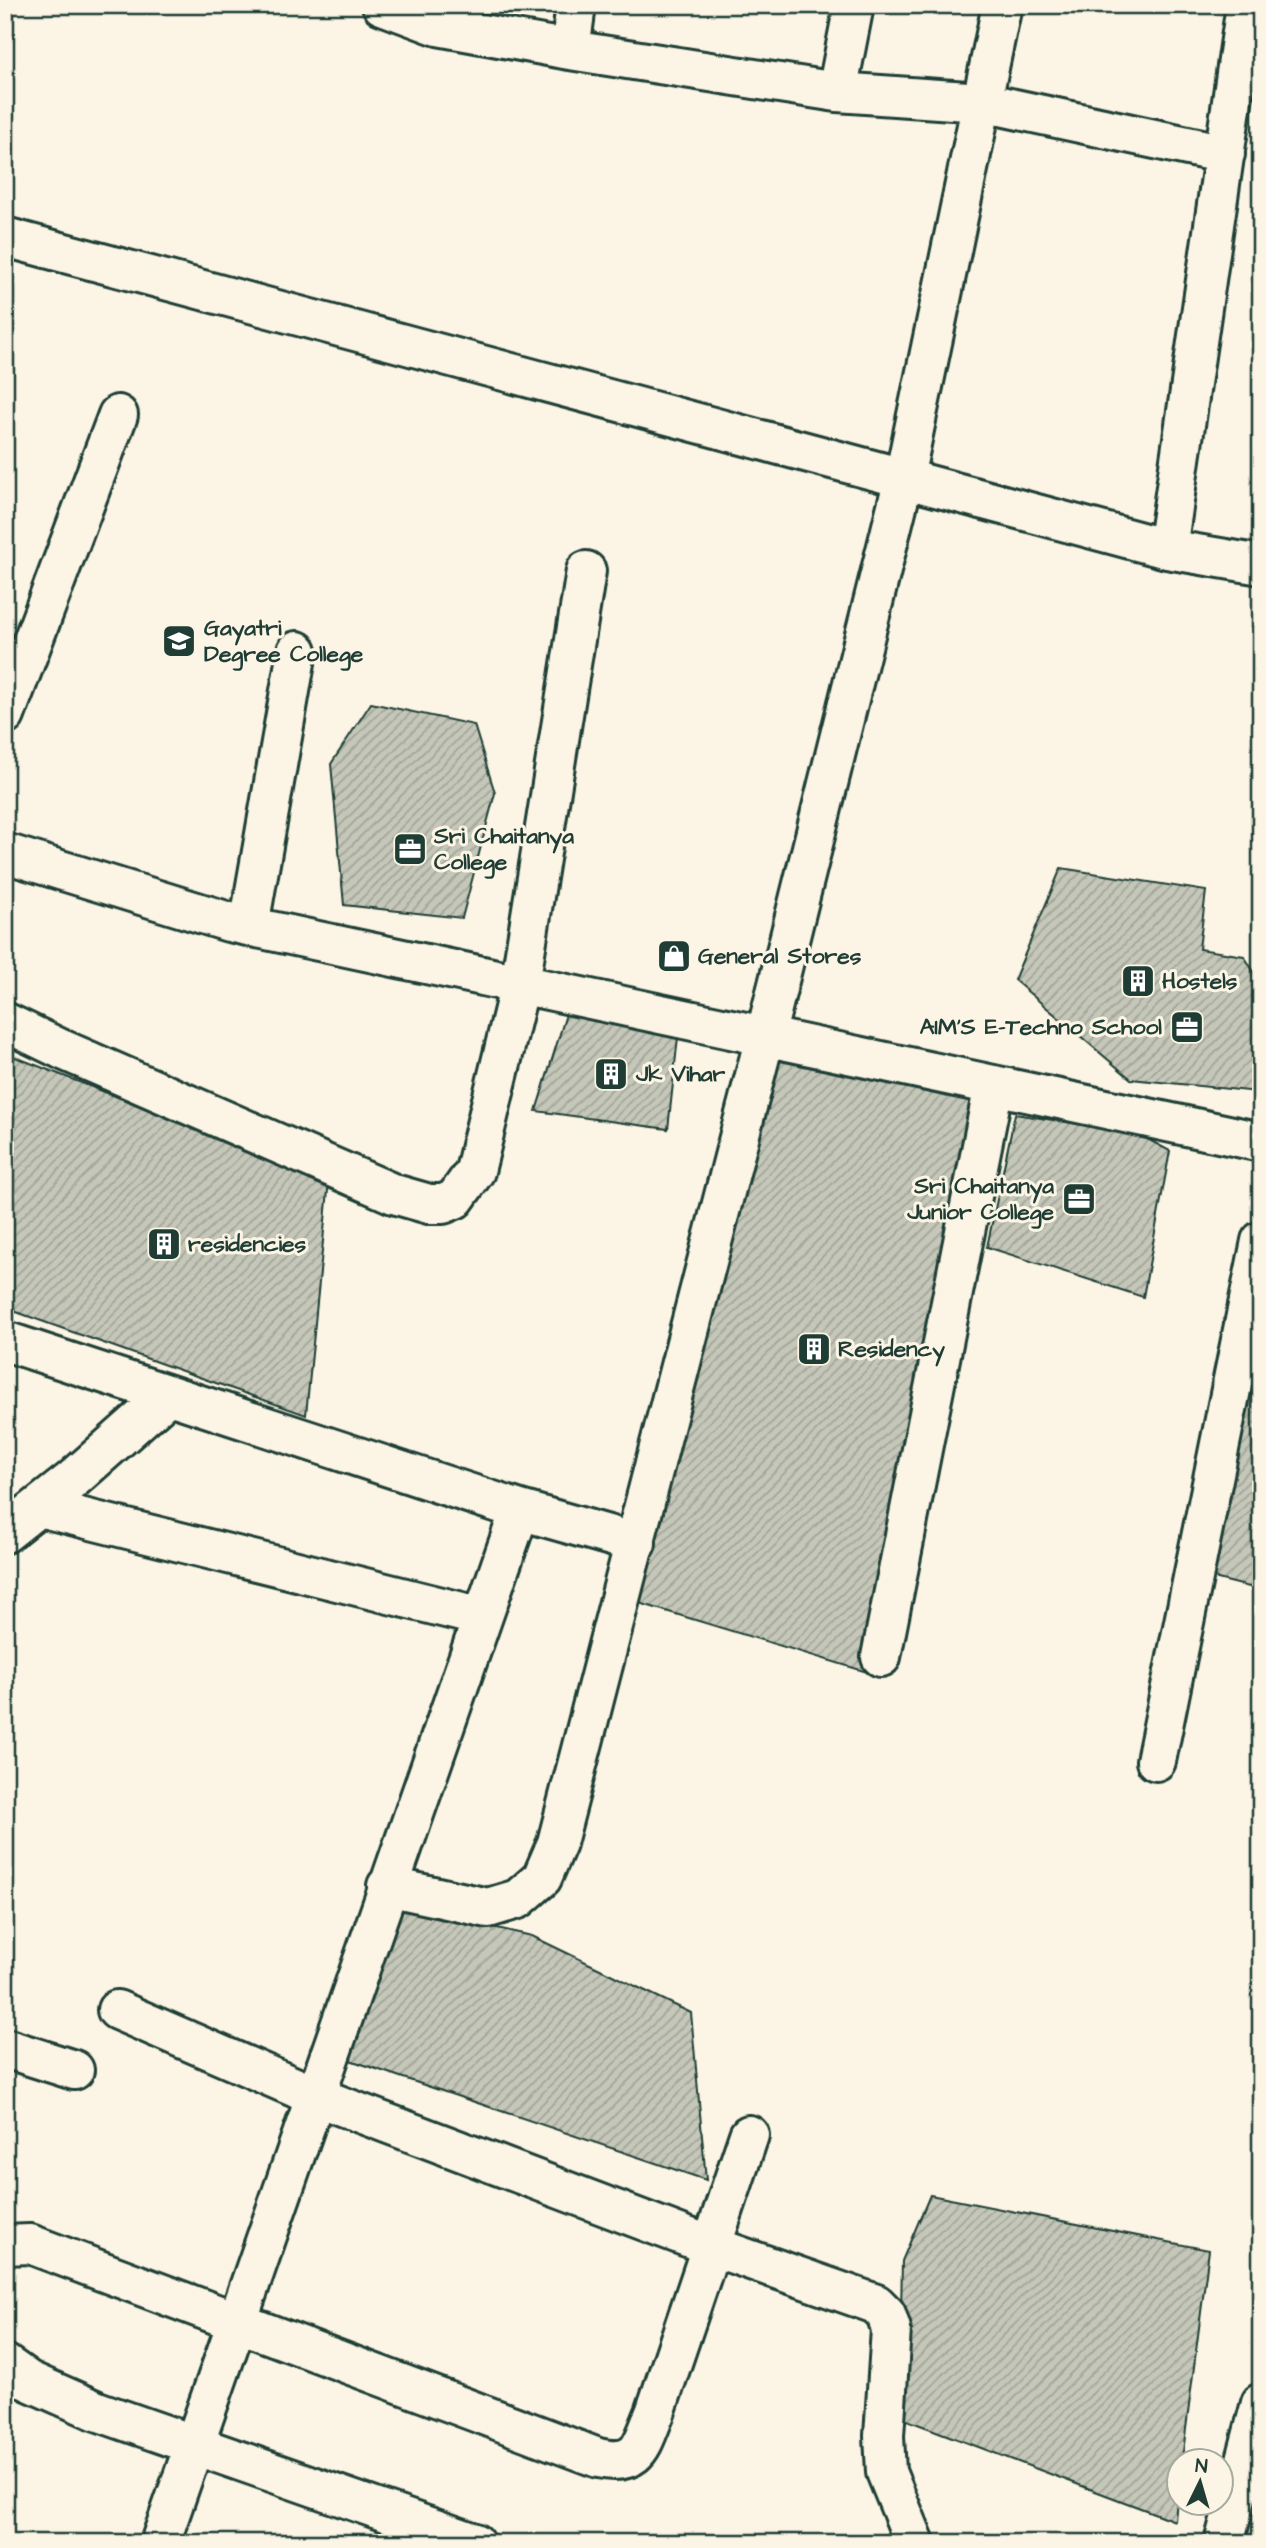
<svg xmlns="http://www.w3.org/2000/svg" width="1266" height="2548" viewBox="0 0 1266 2548" font-family="'Architects Daughter',sans-serif">
<style>
.building{fill:url(#building-hatch);stroke:#1f3d34;stroke-width:2}
.lines{fill:none;stroke-linecap:round;stroke-linejoin:round}
.minor-casing{stroke:#1f3d34;stroke-width:44}
.minor{stroke:#fcf5e5;stroke-width:38}
.labels{text-anchor:middle;dominant-baseline:central;stroke-width:6;stroke-linejoin:round;paint-order:stroke}
.poi-label{font-size:23px;font-weight:bold;fill:#1f3d34;stroke:#fcf5e5;text-anchor:start}
</style>
<defs>
<pattern id="building-hatch" width="6" height="6" patternUnits="userSpaceOnUse" patternTransform="scale(1.75)"><rect width="6" height="6" fill="#c5c7b9"/><path d="M-1 1l2-2M0 6l6-6M5 7l2-2" fill="none" stroke="#9fa397"/></pattern>
</defs>
<rect width="100%" height="100%" fill="#fcf5e5"/>
<filter id="ink" filterUnits="userSpaceOnUse"><feTurbulence type="fractalNoise" baseFrequency=".0143" numOctaves="2"/><feDisplacementMap in="SourceGraphic" scale="14" xChannelSelector="R" yChannelSelector="G"/><feConvolveMatrix kernelMatrix="1 2 1 2 8 2 1 2 1" color-interpolation-filters="sRGB"/></filter>
<g filter="url(#ink)">
<path class="building" d="M371,703L474,725L495,793L462,918L344,905L331,764Z
M1061,868L1206,891L1199,949L1244,956L1261,983V1077L1258,1092L1131,1079L1014,980Z
M567,1011L678,1037L668,1129L536,1111Z
M5,1053L329,1180L306,1415L5,1308Z
M773,1055L978,1096L867,1672L636,1602Z
M1015,1114L1136,1133L1170,1151L1143,1297L987,1247Z
M1261,1297V1590L1202,1575Z
M396,1905L532,1936L691,2013L706,2180L350,2060Z
M930,2195L1209,2250L1182,2460H1178V2489L1175,2521L899,2417L902,2261Z"/>
<g class="lines">
<g class="minor-casing">
<path id="minor" d="M382,5L438,26L570,50L837,92L982,102L1225,154
M570,50L576,5
M837,92L854,5
M5,237L1167,549L1261,565
M1167,549L1246,5
M5,715L118,415
M5,853L229,922L1261,1142
M249,926L297,651
M5,1022L61,1049L394,1194L429,1204H443L455,1199L475,1171L520,984L586,571
M5,1341L520,1510L636,1543
M39,1507L482,1617
M5,1533L72,1480L167,1396
M881,1657L994,1085
M1156,1761L1261,1241
M387,1886L488,1908L518,1899L542,1878L557,1843L765,1037L904,478L1002,5
M117,2010L315,2096L711,2246L876,2304L886,2314L891,2329L884,2436L886,2472L915,2543
M5,2048L74,2070
M5,2245L30,2244L598,2458C640,2467 641,2446 655,2413L749,2135
M5,2364L29,2381L97,2411L475,2543
M160,2543L520,1510
M1224,2543L1261,2403"/>
</g>
<use href="#minor" class="minor"/>
</g>
</g>
<defs>
<g id="university-square" transform="scale(1.75)"><rect x="-9" y="-9" width="18" height="18" rx="4" fill="#1f3d34" stroke="#fcf5e5"/><path d="M0-5L7-2L0 1L-7-2ZM-4 1L0 2.5L4 1V4Q0 6-4 4Z" fill="#fff"/></g>
<g id="office-square" transform="scale(1.75)"><rect x="-9" y="-9" width="18" height="18" rx="4" fill="#1f3d34" stroke="#fcf5e5"/><path d="M-6-3h4V-5.5h4V-3h4V5H-6ZM-1-4.5V-3h2v-1.5ZM-6 0V1H6V0Z" fill="#fff"/></g>
<g id="shop-square" transform="scale(1.75)"><rect x="-9" y="-9" width="18" height="18" rx="4" fill="#1f3d34" stroke="#fcf5e5"/><path d="M-5-2.5h2.3a2.7 3.5 0 0 1 5.4 0H5L5.5 6h-11ZM-1.5-2.5h3a1.5 2.3 0 0 0-3 0Z" fill="#fff"/></g>
<g id="building-square" transform="scale(1.75)"><rect x="-9" y="-9" width="18" height="18" rx="4" fill="#1f3d34" stroke="#fcf5e5"/><path d="M-4-6H4V6H1V3H-1V6H-4ZM-2.5-4.3h1.7v1.8h-1.7ZM.8-4.3h1.7v1.8H.8ZM-2.5-1h1.7V.8h-1.7ZM.8-1h1.7V.8H.8Z" fill="#fff"/></g>
</defs>
<g fill-rule="evenodd">
<use href="#university-square" x="179" y="641"/>
<use href="#office-square" x="410" y="849"/>
<use href="#shop-square" x="674" y="956"/>
<use href="#building-square" x="1138" y="981"/>
<use href="#office-square" x="1187" y="1027"/>
<use href="#building-square" x="611" y="1074"/>
<use href="#office-square" x="1079" y="1199"/>
<use href="#building-square" x="164" y="1244"/>
<use href="#building-square" x="814" y="1349"/>
</g>
<g class="labels">
<g class="poi-label">
<text x="204" y="628">Gayatri<tspan x="204" dy="26">Degree College</tspan></text>
<text x="434" y="836">Sri Chaitanya<tspan x="434" dy="26">College</tspan></text>
<text x="698" y="956">General Stores</text>
<text x="1162" y="981">Hostels</text>
<text x="1162" y="1027" text-anchor="end">AIM'S E-Techno School</text>
<text x="636" y="1074">Jk Vihar</text>
<text x="1054" y="1186" text-anchor="end">Sri Chaitanya<tspan x="1054" dy="26">Junior College</tspan></text>
<text x="188" y="1244">residencies</text>
<text x="838" y="1349">Residency</text>
</g>
</g>
<rect width="1266" height="2548" fill="none" stroke="#fcf5e5" stroke-width="28"/>
<rect x="14" y="14" width="1238" height="2520" fill="none" stroke="#1f3d34" stroke-width="2.5" filter="url(#ink)"/>
<g transform="translate(1200 2482) rotate(5)"><circle r="33" fill="#fcf5e5" stroke="#a4ab9e" stroke-width="2"/>
<path d="M0-5L12 26L0 18L-12 26Z" fill="#1f3d34"/>
<text y="-10" font-size="19" font-weight="bold" text-anchor="middle" fill="#1f3d34">N</text>
</g>
</svg>
